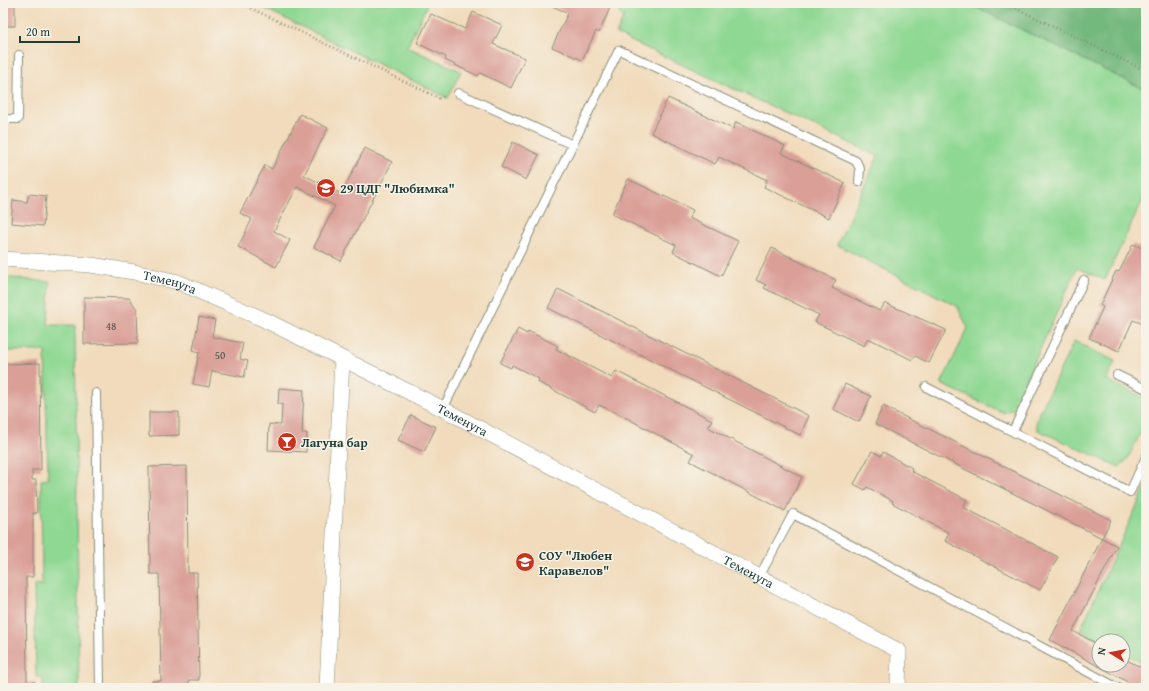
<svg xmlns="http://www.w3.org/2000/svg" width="1149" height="691" viewBox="0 0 1149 691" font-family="'Gentium Book Plus',serif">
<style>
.green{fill:#8fd893;stroke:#578a64}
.forest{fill:#73b87d;stroke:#497a58}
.building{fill:#da9f97}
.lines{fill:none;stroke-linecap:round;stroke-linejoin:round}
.service-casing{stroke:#888c78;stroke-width:10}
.minor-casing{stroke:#888c78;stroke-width:16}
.path{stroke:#888c78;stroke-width:2.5;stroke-dasharray:1 3;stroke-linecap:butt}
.service{stroke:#fff;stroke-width:8}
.minor{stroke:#fff;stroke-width:15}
.labels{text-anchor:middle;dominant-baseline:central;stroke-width:3;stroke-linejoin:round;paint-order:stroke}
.number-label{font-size:11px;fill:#4e564d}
.poi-label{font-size:13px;font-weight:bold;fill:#1f3d34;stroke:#f7f3e8;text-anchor:start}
.street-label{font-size:13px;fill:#1f3d34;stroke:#f7f3e8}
</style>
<rect width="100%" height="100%" fill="#f7f3e8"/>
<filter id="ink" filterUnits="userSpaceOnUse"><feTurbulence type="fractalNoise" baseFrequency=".025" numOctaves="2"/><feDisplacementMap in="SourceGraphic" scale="8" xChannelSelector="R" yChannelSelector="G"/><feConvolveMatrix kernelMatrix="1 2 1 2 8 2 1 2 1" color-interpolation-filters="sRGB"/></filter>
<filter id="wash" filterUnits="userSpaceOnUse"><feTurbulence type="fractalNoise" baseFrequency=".012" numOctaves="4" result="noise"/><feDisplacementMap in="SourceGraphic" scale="16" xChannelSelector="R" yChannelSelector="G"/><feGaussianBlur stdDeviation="0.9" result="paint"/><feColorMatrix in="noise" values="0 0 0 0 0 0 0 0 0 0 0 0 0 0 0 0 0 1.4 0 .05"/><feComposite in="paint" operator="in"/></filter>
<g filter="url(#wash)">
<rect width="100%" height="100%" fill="#f1dbbc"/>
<path class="green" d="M253,3H428L407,47L461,71L448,98Z
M621,3H967L1146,90V193L1105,280L1077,268L1013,409L1004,413L941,384L968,328L957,306L837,245L878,156L616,34L624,17L617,11Z
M3,277L50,282L48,325H75L79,688H43V677H36L34,584L42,585L41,480L48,479L45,351H3Z
M1074,341L1115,361L1107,380L1146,399V422L1127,460L1119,467L1038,430L1036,425L1038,416Z
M1146,486V664L1123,653V641H1101L1080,630Z"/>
<path class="forest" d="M967,3H1146V90Z"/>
<g id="blocks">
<path class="building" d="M3,3H15V26H3Z
M551,3H612L599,33L596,31L582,60L552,47L568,13L550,5Z
M473,12L502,25L493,44L525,58L511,88L480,73L478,76L445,60L446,57L417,43L431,14L465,29Z
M668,98L733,129L736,122L785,146L781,153L845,183L829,218L764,187L767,180L719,157L715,164L651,133Z
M300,114L328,128L304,175L341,194L365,148L392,162L341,261L314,247L335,206L297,187L274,231L290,240L276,267L238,247L252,219L240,213L265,165L272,169Z
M513,142L539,155L526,180L501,167Z
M628,179L693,210L689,218L738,241L721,276L673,252L676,245L612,214Z
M29,194L46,196L43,226L11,223L13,200L27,202Z
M1133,244L1146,250V325L1133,320L1119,351L1089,338L1103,307L1100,305L1116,271L1119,272Z
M772,248L836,280L832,288L880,311L885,303L946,330L929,363L915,356L912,360L868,338L864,346L815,322L819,315L764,288L766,285L756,280Z
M558,289L809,416L800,435L548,308Z
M84,297L129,298L137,309L138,343L84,344Z
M199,317L215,320L212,337L243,343L240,359L248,361L244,377L212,371L209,387L193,384L199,352L193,350Z
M518,329L527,334L528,331L558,346L556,349L612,378L616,371L712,420L708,427L802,477L785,511L690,461L694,454L619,414L599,405L595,412L538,382L539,379L512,365L511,368L500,363Z
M40,363L41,470H32V480H36L37,513H33V577H26L27,682H35L36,688H3V364Z
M845,384L871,396L859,422L833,409Z
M279,388L304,390L302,433H307L306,452L268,450L269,424L281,425L282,404H278Z
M883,406L1111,520L1102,538L875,424Z
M149,412H179V435L149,436Z
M411,415L436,427L424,452L398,440Z
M872,451L881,456L883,452L912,468L911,471L967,500L963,507L1058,557L1040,590L945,541L949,533L892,503L893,501L867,487L865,490L854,484Z
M187,466L188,573H197L199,680H189V688H152V681H161L159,574H150L149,467Z
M1102,538L1117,546L1073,631L1099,645V665H1123V658L1146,670V688H1139L1050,640Z"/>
</g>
</g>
<g filter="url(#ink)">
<use href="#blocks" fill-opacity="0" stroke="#888c78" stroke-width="1"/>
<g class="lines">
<g class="service-casing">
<path id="service" d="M458,93L573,145
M3,119H18L19,55
M1117,375L1146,389
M926,387L1130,492L1146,457
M96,393L100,688
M443,409L619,50L856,161L860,169L859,182
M1013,431L1084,280
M759,577L793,514L1118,688"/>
</g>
<g class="minor-casing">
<g id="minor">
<path id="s1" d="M3,259L91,265L134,272L178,282L265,320L443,409L899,651L898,688"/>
<path d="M327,688L342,359"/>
</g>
</g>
<path class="path" d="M240,3L439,98L446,96
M1005,3L1146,71"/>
<use href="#service" class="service"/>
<use href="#minor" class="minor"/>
</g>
</g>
<defs>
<g id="school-disc" transform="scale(1)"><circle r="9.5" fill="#c8321e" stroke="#f7f3e8"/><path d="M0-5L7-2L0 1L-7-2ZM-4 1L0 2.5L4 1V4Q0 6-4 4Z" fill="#fff"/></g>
<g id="bar-disc" transform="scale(1)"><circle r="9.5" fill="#c8321e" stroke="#f7f3e8"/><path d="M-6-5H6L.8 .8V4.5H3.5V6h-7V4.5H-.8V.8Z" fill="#fff"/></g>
</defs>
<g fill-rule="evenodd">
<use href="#school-disc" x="326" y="188"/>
<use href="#bar-disc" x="287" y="442"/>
<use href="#school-disc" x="525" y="562"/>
</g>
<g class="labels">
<g class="number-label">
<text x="111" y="326">48</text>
<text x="220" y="355">50</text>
</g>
<g class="poi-label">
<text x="340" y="188">29 ЦДГ "Любимка"</text>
<text x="301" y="442">Лагуна бар</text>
<text x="539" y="555">СОУ "Любен<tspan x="539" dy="15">Каравелов"</tspan></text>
</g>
<g class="street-label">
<text stroke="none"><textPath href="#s1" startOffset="169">Теменуга</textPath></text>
<text stroke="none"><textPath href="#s1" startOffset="493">Теменуга</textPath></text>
<text stroke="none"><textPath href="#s1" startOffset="817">Теменуга</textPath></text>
</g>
</g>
<rect width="1149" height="691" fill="none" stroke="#f7f3e8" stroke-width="16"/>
<g transform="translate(1111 653) rotate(280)"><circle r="19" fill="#f7f3e8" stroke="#a1aaa0"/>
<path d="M0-3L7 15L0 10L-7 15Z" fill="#c8321e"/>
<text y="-6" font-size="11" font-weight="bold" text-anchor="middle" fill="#1f3d34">N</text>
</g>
<path d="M20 36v6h59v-6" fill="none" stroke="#1f3d34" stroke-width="2"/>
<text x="26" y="36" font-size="12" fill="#1f3d34" stroke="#f7f3e8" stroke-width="3" paint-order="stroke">20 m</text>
</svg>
